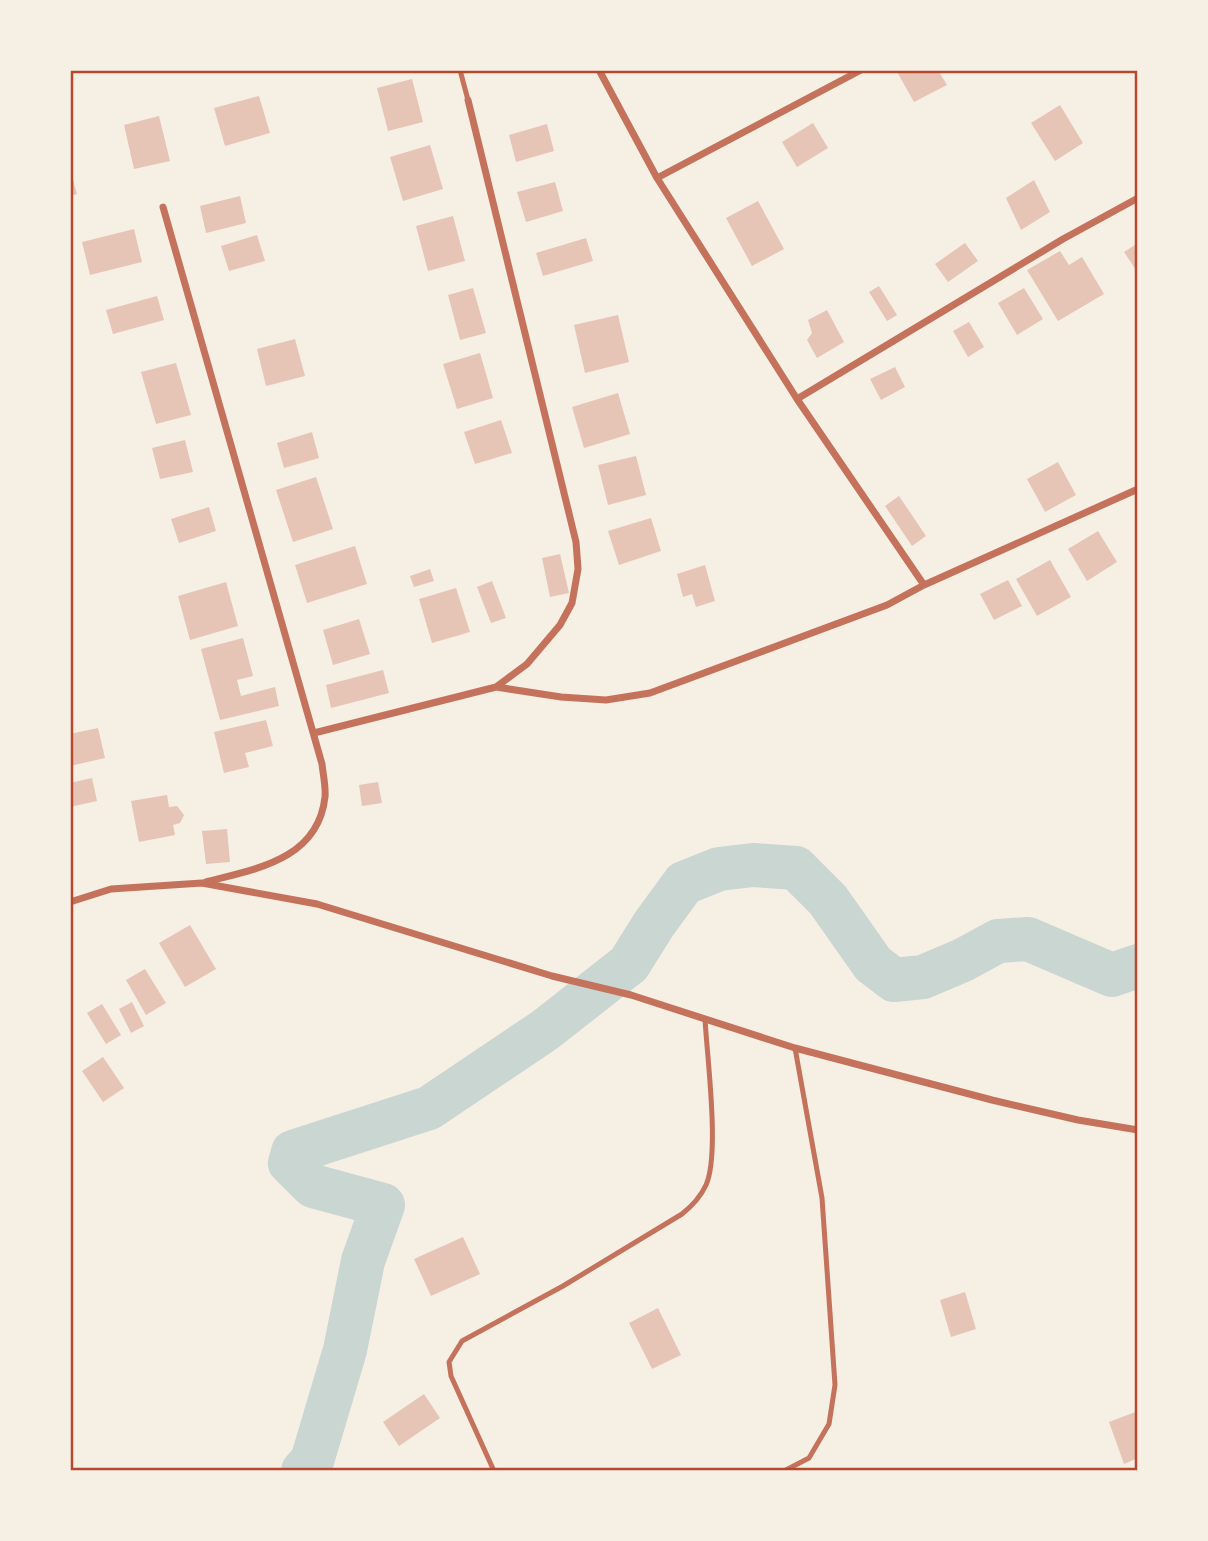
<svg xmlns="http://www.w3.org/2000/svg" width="1208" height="1541" viewBox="0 0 1208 1541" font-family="'Nunito Sans',sans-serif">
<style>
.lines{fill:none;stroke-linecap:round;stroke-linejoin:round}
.river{stroke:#c9d6d2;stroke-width:44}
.building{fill:#e6c5b7}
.service{stroke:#c5725c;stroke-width:5}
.minor{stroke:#c5725c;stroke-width:7}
.neatline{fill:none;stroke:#b5482f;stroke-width:2.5}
</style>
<rect width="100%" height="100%" fill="#f6efe4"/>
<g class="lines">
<path class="river" d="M303,1471L312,1461L345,1350L363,1261L383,1205L313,1186L290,1163L293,1152L429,1108L545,1030L629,964L654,924L684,883L719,869L753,865L796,868L828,900L873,964L894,980L923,977L963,960L998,941L1028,939L1112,975L1138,966"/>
</g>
<path class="building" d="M896,70H938L947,85L914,102Z
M412,79L423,122L388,131L377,88Z
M259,96L270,133L225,146L214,108Z
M1060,105L1083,143L1055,161L1031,123Z
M159,116L170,161L134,169L124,125Z
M813,123L828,148L797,167L782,142Z
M547,124L554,151L516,162L509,135Z
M430,145L443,189L403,201L390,157Z
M70,169L77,194L70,196Z
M1034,180L1050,212L1021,230L1006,198Z
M555,182L563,211L526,222L517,192Z
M240,196L246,223L206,233L200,206Z
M758,201L784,249L752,266L726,218Z
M453,216L465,261L428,271L416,226Z
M134,229L142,262L90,275L82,242Z
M257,235L265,261L229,271L221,246Z
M586,238L593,261L543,276L536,253Z
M965,243L978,261L948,282L935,264Z
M1138,243V273L1124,252Z
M1060,251L1069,265L1082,257L1104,294L1058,321L1027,270Z
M879,286L897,315L887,321L869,292Z
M473,288L486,333L460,340L448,295Z
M1024,288L1043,319L1017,335L998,303Z
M157,296L164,320L113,334L106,310Z
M827,310L844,342L817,358L807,340L812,333L808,320Z
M618,315L629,362L585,373L574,325Z
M969,322L984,347L968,357L953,331Z
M295,339L305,376L266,386L257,349Z
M480,353L493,398L457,409L443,364Z
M176,363L191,415L156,424L141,372Z
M895,367L905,387L881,400L870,379Z
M618,393L630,434L584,448L572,407Z
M501,420L512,453L475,464L464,432Z
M312,432L319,458L284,468L277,443Z
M185,440L193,472L160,479L152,448Z
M636,456L646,495L608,505L598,465Z
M1058,462L1076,495L1045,512L1027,479Z
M316,477L333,529L293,542L276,490Z
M899,496L926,536L912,546L885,506Z
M209,507L216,531L179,543L171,519Z
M651,518L661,551L619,565L608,531Z
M1098,531L1117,562L1087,581L1068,549Z
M355,546L367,584L307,603L295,565Z
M560,554L569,593L550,597L542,558Z
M1050,560L1071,597L1037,616L1016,579Z
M705,565L715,601L696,607L692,594L683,597L677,574Z
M430,569L434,581L414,587L410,576Z
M1008,580L1022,606L994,620L980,594Z
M492,581L506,618L491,623L477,587Z
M226,582L238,626L190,640L178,596Z
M456,588L470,632L432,643L419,599Z
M359,619L370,654L333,665L323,630Z
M243,638L253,676L237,680L241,696L275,687L279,706L220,720L201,649Z
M383,670L389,693L331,708L326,685Z
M266,720L273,746L245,753L249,767L224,773L214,732Z
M98,728L105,758L70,766V734Z
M92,778L97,801L70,807V783Z
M378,782L382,803L362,806L359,785Z
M167,795L169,807L177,806L184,815L180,823L173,825L175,835L139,842L131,801Z
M227,829L230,862L206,864L202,831Z
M190,925L216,969L185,987L159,943Z
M145,969L166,1003L146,1015L126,980Z
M132,1002L144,1026L131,1033L119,1009Z
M102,1004L121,1035L106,1044L87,1013Z
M103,1057L124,1088L103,1102L82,1071Z
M463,1237L480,1274L431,1296L414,1259Z
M965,1292L976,1329L951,1337L940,1300Z
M658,1308L681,1355L652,1369L629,1323Z
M424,1394L440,1418L399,1446L383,1422Z
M1138,1411V1458L1124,1464L1109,1422Z"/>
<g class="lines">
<path class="service" d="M460,70L468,100
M494,1471L451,1376L449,1362L462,1341L563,1286L682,1214C692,1206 700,1198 706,1185C720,1154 707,1057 705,1019
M784,1471L809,1458L829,1424L835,1385L822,1198L795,1048"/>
<path class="minor" d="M599,70L657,178L797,399L924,585L1138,489
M657,178L861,70
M163,207L322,764C323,774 326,787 325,797C318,860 255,869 206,882
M797,399L1063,239L1138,198
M496,687L561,697L606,700L650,693L887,605L924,585
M314,733L496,687L527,664L560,625L572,603L578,569L576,542L468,100
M70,902L111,889L202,883L317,904L552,976L631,995L795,1048L992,1100L1078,1120L1138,1130"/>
</g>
<rect width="1208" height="1541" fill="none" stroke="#f6efe4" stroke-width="144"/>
<rect x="72" y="72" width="1064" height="1397" class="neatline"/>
</svg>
